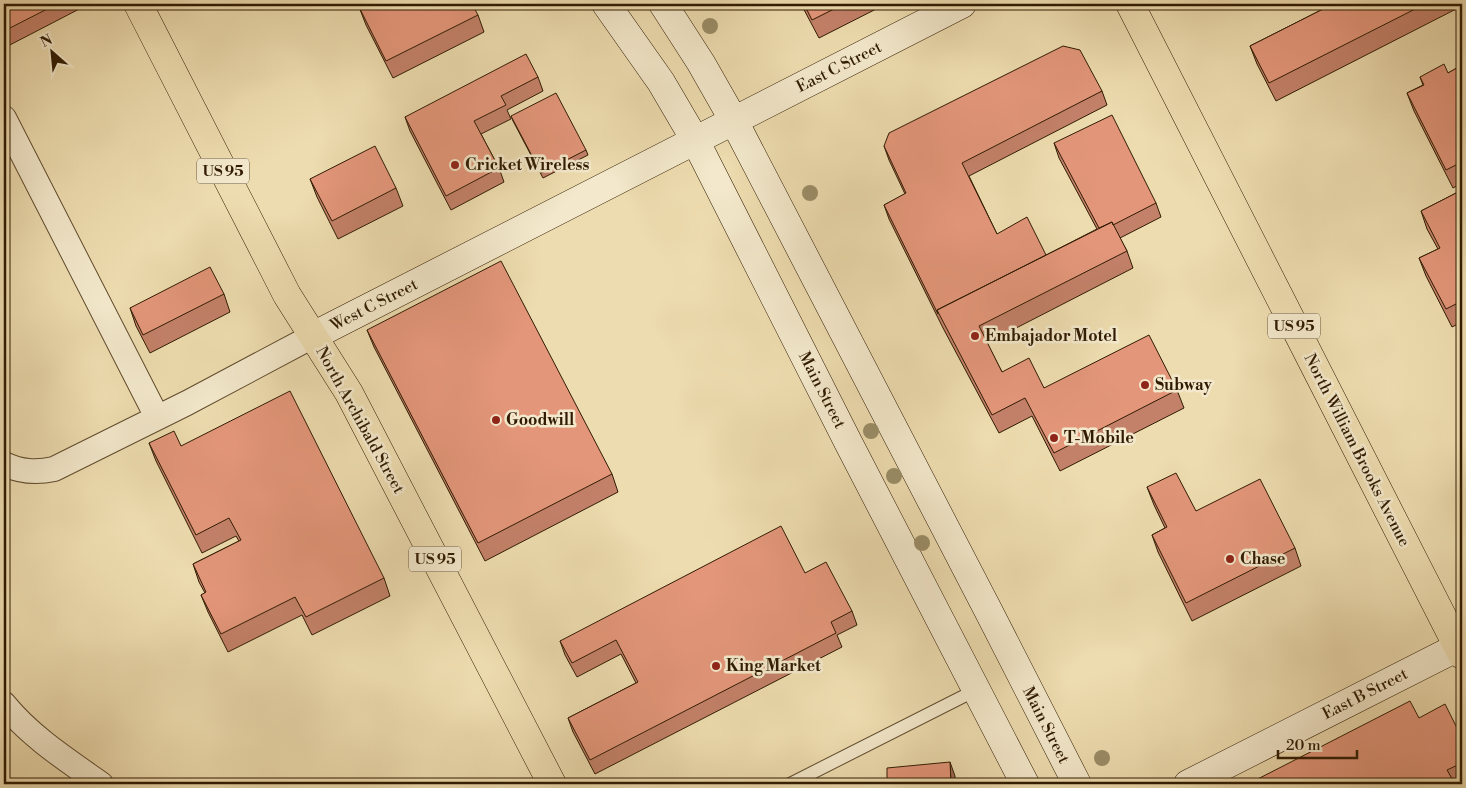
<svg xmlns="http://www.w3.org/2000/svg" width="1466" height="788" viewBox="0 0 1466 788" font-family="'Libre Bodoni',serif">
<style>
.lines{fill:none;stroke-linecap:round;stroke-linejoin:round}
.lane-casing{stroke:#5f4b2d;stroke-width:14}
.street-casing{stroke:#5f4b2d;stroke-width:26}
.secondary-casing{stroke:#301b02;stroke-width:29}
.highway-casing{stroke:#301b02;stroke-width:29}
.lane{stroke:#f3e8cb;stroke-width:12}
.street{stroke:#f3e8cb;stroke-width:24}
.secondary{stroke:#f3e8cb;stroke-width:28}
.highway{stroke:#eddcaf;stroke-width:28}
.tree{fill:#9a8d67}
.wall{fill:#c38169;stroke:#301b02}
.shaded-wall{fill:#9f6955;stroke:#301b02}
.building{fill:#e3967a;stroke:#301b02}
.poi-dot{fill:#8f2418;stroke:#f3e8cb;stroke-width:2}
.labels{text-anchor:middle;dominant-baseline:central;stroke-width:5;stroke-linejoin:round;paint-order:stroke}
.shield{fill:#f3e8cb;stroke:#6a583e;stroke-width:1}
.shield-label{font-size:15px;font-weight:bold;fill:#301b02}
.street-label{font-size:16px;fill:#301b02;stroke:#f3e8cb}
.poi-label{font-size:16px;font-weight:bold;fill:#301b02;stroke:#f3e8cb;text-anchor:start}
</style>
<rect width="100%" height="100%" fill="#eddcaf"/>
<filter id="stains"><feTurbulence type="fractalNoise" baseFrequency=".004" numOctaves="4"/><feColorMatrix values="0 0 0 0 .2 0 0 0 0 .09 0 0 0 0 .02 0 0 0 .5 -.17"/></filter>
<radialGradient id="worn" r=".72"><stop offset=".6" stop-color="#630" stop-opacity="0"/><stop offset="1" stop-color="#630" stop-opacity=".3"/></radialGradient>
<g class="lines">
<g class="lane-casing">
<path id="lane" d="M790,784L976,690"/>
</g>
<g class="street-casing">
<path id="street" d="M4,118L157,417
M4,464C21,472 36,473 54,469L187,403L313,336
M4,704C31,737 67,760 101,784"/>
</g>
<g class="secondary-casing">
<path id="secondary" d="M606,4L661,82L695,140L848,442L1025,784
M663,4L701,63L734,121L989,612L1077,784
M313,336L962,4
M1188,784L1462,645"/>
</g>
<g class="highway-casing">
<path id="highway" d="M138,4L287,295L349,393L552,784
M1130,4L1462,655"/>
</g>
<use href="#lane" class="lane"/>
<use href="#street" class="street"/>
<use href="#secondary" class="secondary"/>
<use href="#highway" class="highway"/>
</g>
<g class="tree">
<circle cx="710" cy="26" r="8"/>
<circle cx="810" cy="193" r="8"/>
<circle cx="871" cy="431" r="8"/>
<circle cx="894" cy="476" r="8"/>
<circle cx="922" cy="543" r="8"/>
<circle cx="1102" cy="758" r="8"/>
</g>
<path class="wall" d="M4,4H86L87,5L4,48Z
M801,4H886L819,38Z
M1333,4H1462V6L1276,101L1257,64L1250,46Z
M359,7L478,15L484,32L393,78L366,25Z
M1462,65V183L1453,188L1414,111L1407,93L1423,85L1420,77L1448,73Z
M538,77L543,91L507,110L511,119L481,134L499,168L504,182L451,210L410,131L405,117Z
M1102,91L1107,105L969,176L997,234L1046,255L1097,229L1059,158L1054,143L1156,203L1161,217L1120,238L1127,251L1133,268L987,343L1002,372L1044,388L1177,390L1184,408L1060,471L1032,416L999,433L943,328L889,219L884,205L905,194L889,160L884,146Z
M511,116L586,150L588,155L543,178L513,121Z
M310,179L396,188L403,206L338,239L317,197Z
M1462,190V322L1452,327L1426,276L1419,258L1438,249L1427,229L1421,211Z
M224,294L230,312L150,353L136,326L130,308Z
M367,330L612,474L618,492L485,561L374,347Z
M149,443L181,446L384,578L390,596L312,635L302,615L228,652L208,612L201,595L205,593L199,582L193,564L239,541L236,536L202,553L156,461Z
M1147,487L1196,511L1295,548L1301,566L1192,621L1158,552L1152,535L1165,528L1154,505Z
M805,573L852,611L857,625L837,635L842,647L595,774L573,732L568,718L636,683L621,654L577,677L565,655L560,641Z
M1419,718L1462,738V779L1454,783Z"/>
<path class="shaded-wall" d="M950,762L955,776V784H951Z"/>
<path class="building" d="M4,4H57L4,31Z
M367,4H472L478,15L386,61L359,7Z
M804,4H844L812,20Z
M1333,4H1425L1269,83L1250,46Z
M1063,46L1080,50L1102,91L962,163L997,234L1027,217L1046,255L937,310L938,314L884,205L906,193L884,146L889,133Z
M526,54L538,77L501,96L506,105L474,121L499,168L446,196L405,117Z
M1444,64L1448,73L1462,65V162L1446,170L1407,93L1424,85L1420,77Z
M556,93L586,150L541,173L511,116Z
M1112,115L1156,203L1113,225L1112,222L1099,228L1054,143Z
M375,146L396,188L332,221L310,179Z
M1462,190V301L1446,309L1419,258L1440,248L1421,211Z
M1112,222L1127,251L979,326L1002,372L1029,358L1044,388L1149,335L1177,390L1054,453L1025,398L992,415L937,310Z
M501,261L612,474L478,543L367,330Z
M210,267L224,294L143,335L130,308Z
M290,391L384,578L306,617L295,597L221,634L201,595L206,592L193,564L241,540L229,518L196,535L149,443L174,431L181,446Z
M1176,473L1196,511L1260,479L1295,548L1186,603L1152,535L1167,527L1147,487Z
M781,526L805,573L826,562L852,611L831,622L836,633L590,760L568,718L638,682L616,640L572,663L560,641Z
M1410,701L1419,718L1445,704L1462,738V763L1447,770L1455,784H1248Z
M950,762L951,784H887V768Z"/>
<g class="poi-dot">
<circle cx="455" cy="165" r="5"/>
<circle cx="975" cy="336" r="5"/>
<circle cx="1145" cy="385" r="5"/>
<circle cx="496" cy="420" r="5"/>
<circle cx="1054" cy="438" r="5"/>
<circle cx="1230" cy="559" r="5"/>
<circle cx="716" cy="666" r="5"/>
</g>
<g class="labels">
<g class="shield">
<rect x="197" y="158.5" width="52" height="25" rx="4"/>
<rect x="1268" y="313.5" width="52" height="25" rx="4"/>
<rect x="409" y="546.5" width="52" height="25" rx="4"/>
</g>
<g class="shield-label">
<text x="223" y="171">US 95</text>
<text x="1294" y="326">US 95</text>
<text x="435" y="559">US 95</text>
</g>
<g class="street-label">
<text transform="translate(839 67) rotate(-27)">East C Street</text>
<text transform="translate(374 305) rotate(-27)">West C Street</text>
<text transform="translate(822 390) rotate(63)">Main Street</text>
<text transform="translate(360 420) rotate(61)">North Archibald Street</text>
<text transform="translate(1357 450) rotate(63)">North William Brooks Avenue</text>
<text transform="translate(1365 694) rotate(-27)">East B Street</text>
<text transform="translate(1046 725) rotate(63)">Main Street</text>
</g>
<g class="poi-label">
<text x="465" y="165">Cricket Wireless</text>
<text x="985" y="336">Embajador Motel</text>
<text x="1155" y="385">Subway</text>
<text x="506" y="420">Goodwill</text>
<text x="1064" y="438">T-Mobile</text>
<text x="1240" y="559">Chase</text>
<text x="726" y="666">King Market</text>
</g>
</g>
<rect width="1466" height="788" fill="none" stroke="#eddcaf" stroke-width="20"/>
<rect x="5" y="5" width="1456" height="778" fill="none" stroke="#301b02" stroke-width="2.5"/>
<rect x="10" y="10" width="1446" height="768" fill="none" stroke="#301b02"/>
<g transform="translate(52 52) rotate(333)" stroke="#f3e8cb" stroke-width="4" paint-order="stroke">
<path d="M0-4L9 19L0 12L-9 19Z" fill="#301b02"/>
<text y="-8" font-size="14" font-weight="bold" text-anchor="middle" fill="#301b02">N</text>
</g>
<path d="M1278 750v8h79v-8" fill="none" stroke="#301b02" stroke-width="2.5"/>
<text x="1286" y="750" font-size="15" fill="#301b02" stroke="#f3e8cb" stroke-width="4" paint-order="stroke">20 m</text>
<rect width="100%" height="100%" filter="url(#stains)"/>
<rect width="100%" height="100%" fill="url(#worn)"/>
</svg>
